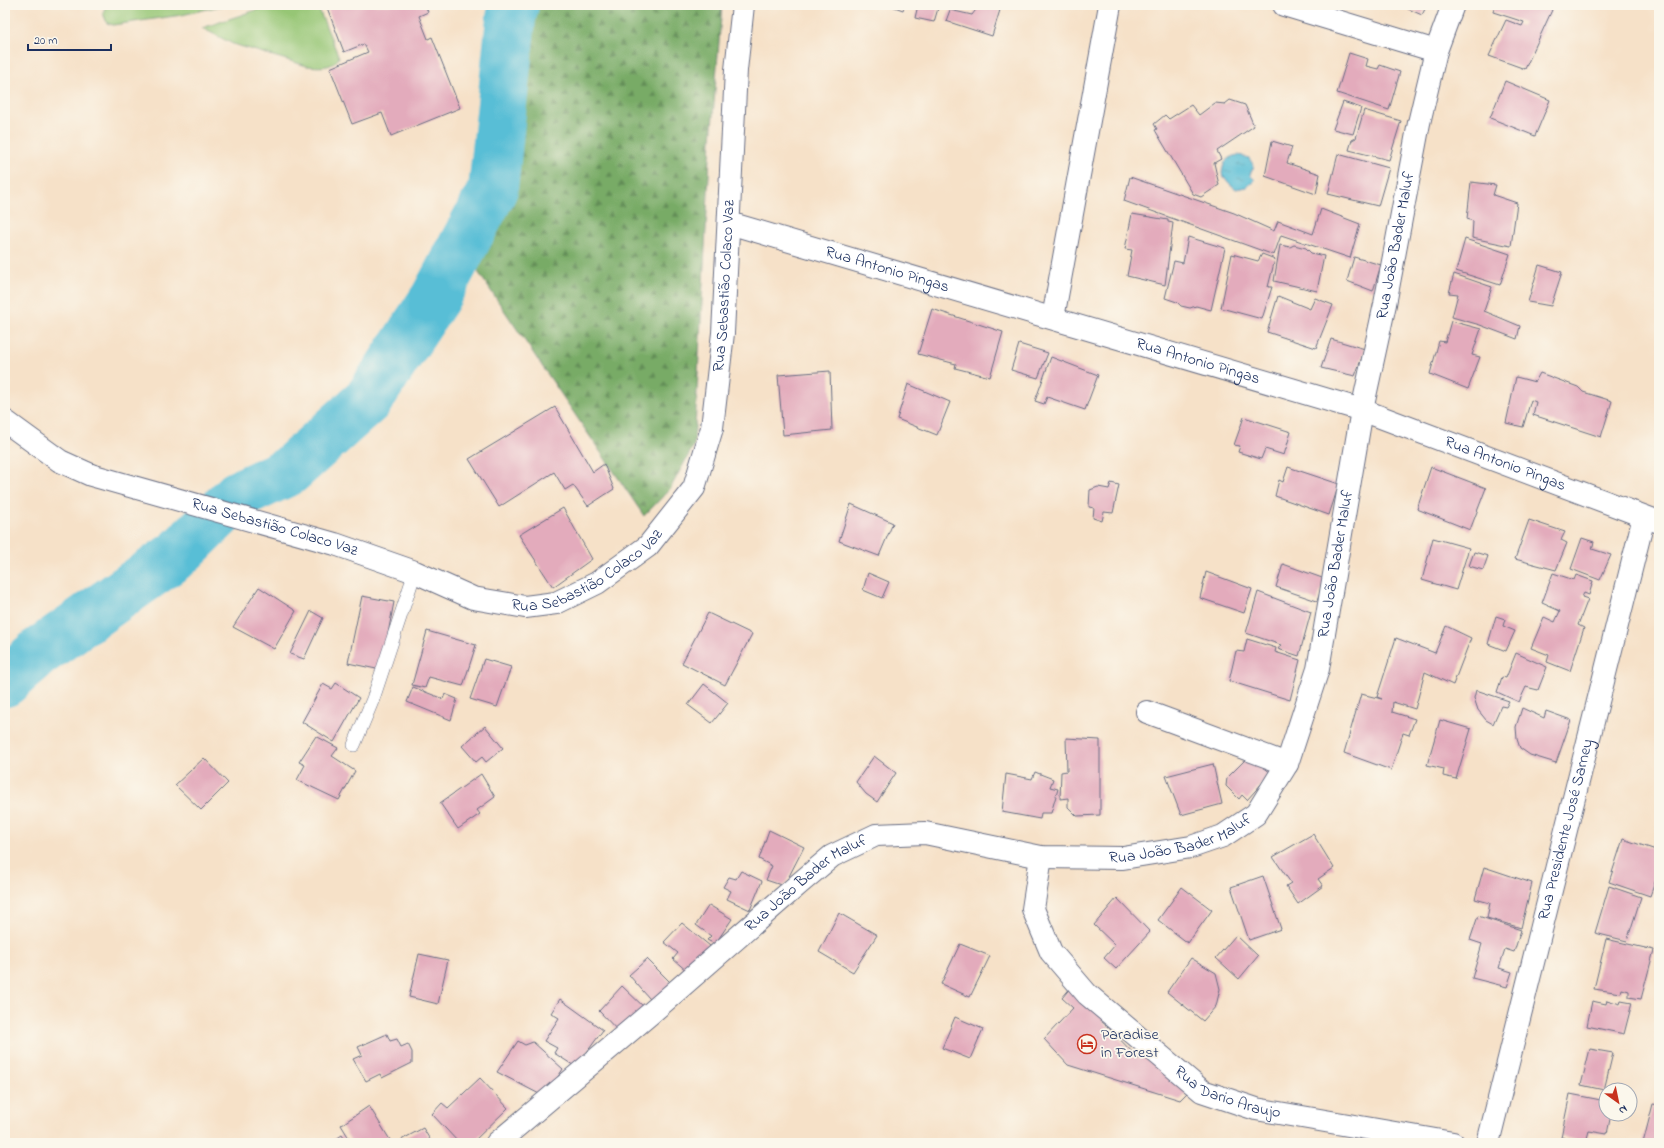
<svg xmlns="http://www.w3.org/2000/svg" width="1664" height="1148" viewBox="0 0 1664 1148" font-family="'Indie Flower',sans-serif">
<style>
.forest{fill:url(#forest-firs);stroke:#4a6d62}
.park{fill:#96c675;stroke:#587a6a}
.water{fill:url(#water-ripples);stroke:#3a769a}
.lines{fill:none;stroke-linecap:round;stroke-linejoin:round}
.river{stroke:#58bed6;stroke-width:50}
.building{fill:#e3abbc}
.lane-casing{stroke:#686d83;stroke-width:14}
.street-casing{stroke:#686d83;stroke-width:24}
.lane{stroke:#fff;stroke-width:13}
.street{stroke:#fff;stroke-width:22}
.labels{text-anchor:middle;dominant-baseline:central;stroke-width:3.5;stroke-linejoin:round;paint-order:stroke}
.street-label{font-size:16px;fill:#1b2f5e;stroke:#fbf7ec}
.poi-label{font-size:16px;fill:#1b2f5e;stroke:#fbf7ec;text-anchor:start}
</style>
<defs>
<pattern id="forest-firs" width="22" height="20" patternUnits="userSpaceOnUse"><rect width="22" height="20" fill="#78ab66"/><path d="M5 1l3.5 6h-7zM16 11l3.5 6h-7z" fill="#628c57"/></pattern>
<pattern id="water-ripples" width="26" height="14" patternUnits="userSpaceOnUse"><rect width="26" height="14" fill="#58bed6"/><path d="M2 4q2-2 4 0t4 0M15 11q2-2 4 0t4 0" fill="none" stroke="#489bb1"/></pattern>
</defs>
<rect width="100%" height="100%" fill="#fbf7ec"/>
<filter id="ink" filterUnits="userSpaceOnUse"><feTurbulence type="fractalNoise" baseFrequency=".025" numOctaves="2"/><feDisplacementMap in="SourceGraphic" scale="8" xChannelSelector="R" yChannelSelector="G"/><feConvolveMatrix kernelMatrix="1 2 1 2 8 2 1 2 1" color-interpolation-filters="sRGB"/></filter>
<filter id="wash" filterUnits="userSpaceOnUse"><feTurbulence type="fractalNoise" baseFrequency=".012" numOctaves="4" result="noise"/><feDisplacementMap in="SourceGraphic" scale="16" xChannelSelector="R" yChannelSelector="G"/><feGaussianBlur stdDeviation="0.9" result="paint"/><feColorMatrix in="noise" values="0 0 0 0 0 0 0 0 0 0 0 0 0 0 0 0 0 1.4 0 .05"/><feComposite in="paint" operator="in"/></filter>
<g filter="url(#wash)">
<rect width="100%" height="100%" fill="#f6e1c8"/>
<path class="forest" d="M536,5H722L711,140L694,445L670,489L644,516L472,263Z"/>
<path class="park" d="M106,5H225L182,15L113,25L107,23L103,13Z
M271,5H317L339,57C333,69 319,67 307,66L233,44L202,28Z"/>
<path class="water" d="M1239,155L1249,158L1254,166L1250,175L1255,180L1247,187L1236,189L1229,183L1222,174C1223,162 1227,156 1239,155Z"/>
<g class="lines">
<path class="river" d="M5,682L39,652L178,554L238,495L289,471L368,400L435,298L493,189L511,18L514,5"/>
</g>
<g id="blocks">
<path class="building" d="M326,5H425L428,12L419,16L428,39L432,37L460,108L391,136L382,113L352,124L330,68L368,52L364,44L344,52Z
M889,5H905L903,10Z
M918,5H939L934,22L915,18Z
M1399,5H1427L1422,15Z
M1495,5H1546L1552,10L1525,69L1489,56L1506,20L1522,26L1524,22L1493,12Z
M978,7L1000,10L992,36L946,21L950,10L972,15Z
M1349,53L1368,59L1366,66L1378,69L1380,65L1400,72L1389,110L1337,93Z
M1505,81L1550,100L1535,136L1490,118Z
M1230,100L1245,105L1254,126L1217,151L1221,159L1214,163L1219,185L1201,197L1193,194L1155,130L1157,129L1154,124L1165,115L1169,119L1191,105L1199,115L1215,103L1225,104Z
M1343,102L1361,108L1353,134L1333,129Z
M1364,110L1401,121L1389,160L1349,150L1352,140L1356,138Z
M1272,141L1292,147L1287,163L1320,174L1316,194L1265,176Z
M1338,154L1389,168L1378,206L1328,194Z
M1130,177L1234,213L1274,231L1278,221L1313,234L1321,209L1360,224L1350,258L1281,235L1274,255L1124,201Z
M1471,182L1496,185L1493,195L1517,203L1511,246L1472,238L1473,221L1467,219Z
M1132,214L1168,220V222L1173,223L1165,285L1127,276L1132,250L1125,249Z
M1188,237L1225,248L1211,310L1196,306L1190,308L1181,306L1177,302L1165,298L1174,261L1183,263Z
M1465,239L1510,254L1500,285L1456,271Z
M1280,245L1290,247L1294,245L1306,248L1311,253L1324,256L1317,291L1274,281Z
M1232,254L1258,261L1262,254L1275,259L1268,287H1272L1262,319L1221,308Z
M1354,257L1381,265L1373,291L1347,281Z
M1539,265L1562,272L1551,306L1528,302Z
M1454,274L1492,287L1484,311L1520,326L1517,339L1480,325L1452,317L1458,294L1449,293Z
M1278,296L1310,309L1315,298L1333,305L1316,348L1267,332Z
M932,309L1003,332L990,377L955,368L956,364L918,354Z
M1451,321L1481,329L1472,355L1480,357L1468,389L1430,374L1439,341L1445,342Z
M1331,339L1365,349L1355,376L1321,368Z
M1019,344L1048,353L1038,378L1011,370Z
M1051,357L1098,375L1085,410L1047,397L1044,404L1035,401Z
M830,371L832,430L783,435L778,375Z
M1540,373L1578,387L1583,392L1612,401L1601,437L1533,415L1536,402L1531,400L1523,427L1506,423L1516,377L1535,382Z
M908,384L950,402L937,435L897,419Z
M555,407L593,472L604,464L614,489L588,506L573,485L565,490L554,472L499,507L469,459Z
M1244,417L1291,432L1284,455L1265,449L1261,459L1238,452L1240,446L1234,445Z
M1288,467L1339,484L1329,515L1275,496L1279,480L1283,482Z
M1431,467L1486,488L1470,530L1417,509Z
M1111,483L1119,485L1113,513L1104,512L1102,521L1093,518L1094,508L1089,507L1090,490L1098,487L1109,489Z
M851,504L893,523L879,556L839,541Z
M563,508L592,559L553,587L519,535Z
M1529,520L1565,532L1561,540L1567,543L1556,570L1515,559Z
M1433,538L1469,548L1456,590L1422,580Z
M1582,538L1594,542L1592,549L1611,555L1600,580L1571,569Z
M1474,552L1488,556L1483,570L1469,566Z
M1283,564L1325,579L1317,601L1276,587Z
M1206,572L1252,589L1244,613L1200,598Z
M868,573L889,582L882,598L863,590Z
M1553,573L1574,580L1576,575L1593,581L1589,595L1584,593L1582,597L1588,599L1578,625L1584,628L1570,671L1547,662L1549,655L1531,648L1544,617L1555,622L1560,611L1542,603Z
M259,587L296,611L274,649L233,627Z
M1258,592L1311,612L1299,656L1278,649L1281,645L1246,633Z
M362,596L394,602L381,670L348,663Z
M311,611L323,618L304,659L290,654Z
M708,613L752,634L725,685L682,663Z
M1496,616L1505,619L1503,626L1515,631L1506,651L1488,644Z
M1446,626L1471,638L1453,685L1425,672L1415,709L1393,702L1392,712L1415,719L1409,735L1403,733L1391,770L1344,753L1361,694L1382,699L1377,697L1396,638L1435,653Z
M427,631L476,645L463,686L429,677L425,688L412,685Z
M1247,639L1276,648L1275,652L1300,660L1290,700L1229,681L1236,651L1244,652Z
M1516,653L1547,667L1538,690L1526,687L1519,702L1497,692L1502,677L1506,678Z
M484,659L511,667L497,707L470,699Z
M336,683L359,698L334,742L302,722L323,684L332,689Z
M704,684L728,703L712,723L688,705Z
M413,687L443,699L445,694L457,699L451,720L407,702Z
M1476,690L1509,701L1506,707L1501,706L1493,724L1486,720L1478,710L1474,698Z
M1522,708L1544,718L1546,711L1571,720L1556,763L1530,755L1520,748L1517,739L1516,727Z
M1440,720L1471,729L1456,779L1443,776L1444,769L1427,765Z
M485,726L503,748L486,762L482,757L476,762L462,746Z
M316,736L338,748L332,756L355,771L339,800L297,780L305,765L299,762Z
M1066,738L1100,740V815L1077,816L1068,807V798L1060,799L1061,772L1067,771Z
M874,756L896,773L877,802L866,794L856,782Z
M1249,756L1271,773L1247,800L1242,795L1239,799L1226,786L1227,778Z
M204,758L228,783L201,810L175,785Z
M1213,764L1222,804L1181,815L1166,776Z
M1035,772L1053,779L1050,787L1058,789L1051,813H1041L1040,819L1002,812L1006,774L1032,779Z
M481,774L495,797L477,810L480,814L458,829L440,803Z
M769,830L804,847L784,886L766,880L772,866L759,859Z
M1313,834L1334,868L1318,879L1323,886L1298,904L1286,886L1291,883L1273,857Z
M1623,839L1659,851V871L1650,896L1609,882Z
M1484,867L1532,883L1521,928L1487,918L1490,903L1475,899Z
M741,871L762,881L750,910L727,899L731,891L723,887L729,877L736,879Z
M1263,876L1281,929L1249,940L1231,887Z
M1609,886L1641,897L1627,941L1595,933Z
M1182,887L1212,910L1188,943L1158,920Z
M1117,898L1150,932L1116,969L1104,958L1115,945L1094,925Z
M709,905L732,919L715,944L707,940L711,936L696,925Z
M839,913L877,935L853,972L819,952Z
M1478,916L1521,930L1514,952L1505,949L1499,968L1512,972L1507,987L1472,978L1482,944L1470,940Z
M682,923L710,946L688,972L673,959L678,953L664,942Z
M1236,935L1258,956L1239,979L1216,958Z
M1606,939L1654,950L1641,999L1629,997V991L1622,989L1621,993L1594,989Z
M960,944L990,956L970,997L941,984Z
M419,954L448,960L438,1004L409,997Z
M1191,958L1216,973L1220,989L1216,1006L1203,1021L1167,992Z
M647,959L675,987L656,1006L629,975Z
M622,986L647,1010L621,1034L599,1011Z
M1072,986L1108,1019L1103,1022L1139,1059L1149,1049L1189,1091L1180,1100L1068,1065L1044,1039L1073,1008L1062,998Z
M560,999L603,1030L576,1067L554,1053L557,1048L544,1041L559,1018L551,1013Z
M1607,1000L1620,1004L1621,1001L1632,1003L1624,1034L1587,1026L1592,1001L1606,1004Z
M955,1017L983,1029L970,1059L942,1048Z
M387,1034L390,1041L397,1039L401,1047L408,1044L412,1052V1063L382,1078L380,1074L366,1081L353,1059L362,1055L358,1047Z
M518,1041L525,1045L533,1042L563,1069L545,1097L497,1072Z
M1590,1049L1613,1053L1604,1090L1581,1085Z
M480,1078L508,1108L472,1143H459L432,1114L442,1103L448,1108Z
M1570,1094L1606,1101V1114H1611L1607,1134L1589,1131L1586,1142L1561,1137Z
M1653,1104L1659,1105V1143H1643Z
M369,1106L392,1143H352L341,1125Z
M423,1128L432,1143H402L401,1140Z
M342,1135L347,1143H330Z"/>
</g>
</g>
<g filter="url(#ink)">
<use href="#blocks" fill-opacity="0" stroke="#686d83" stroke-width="1"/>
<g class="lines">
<g class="lane-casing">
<path id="lane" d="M354,745L373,699L415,572"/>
</g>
<g class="street-casing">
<g id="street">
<path d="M1284,5L1436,51"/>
<path id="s1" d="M729,223L1362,410L1659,522"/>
<path d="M1053,318L1110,5"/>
<path id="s2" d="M5,421L60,461L91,475L335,544L415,572L473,598L525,607L556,603L597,583L648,546L694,488L712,428L723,333L736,70L743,5"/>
<path d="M1147,712L1287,764"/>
<path id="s3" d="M1041,857L1033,909L1051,952L1087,994L1202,1091L1256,1109L1453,1143"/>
<path id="s4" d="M497,1143L651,1013L800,883L832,856L876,835L925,833L1041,857L1123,858L1191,847L1223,836L1256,814L1287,764L1318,669L1362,410L1385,304L1419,123L1436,51L1453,5"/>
<path id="s5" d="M1488,1143L1644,517"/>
</g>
</g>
<use href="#lane" class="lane"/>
<use href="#street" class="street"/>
</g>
</g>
<defs>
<g id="hotel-ring" transform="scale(1)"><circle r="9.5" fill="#fbf7ec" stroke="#c8321e" stroke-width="1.5"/><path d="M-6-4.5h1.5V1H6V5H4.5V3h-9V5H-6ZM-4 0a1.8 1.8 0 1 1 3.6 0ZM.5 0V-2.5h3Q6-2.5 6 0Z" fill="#c8321e"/></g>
</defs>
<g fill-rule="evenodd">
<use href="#hotel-ring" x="1087" y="1044"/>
</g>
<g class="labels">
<g class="street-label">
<text stroke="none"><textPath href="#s4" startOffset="1471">Rua João Bader Maluf</textPath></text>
<text stroke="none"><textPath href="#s1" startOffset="165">Rua Antonio Pingas</textPath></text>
<text stroke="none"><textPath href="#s2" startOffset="976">Rua Sebastião Colaco Vaz</textPath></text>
<text stroke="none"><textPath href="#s1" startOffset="489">Rua Antonio Pingas</textPath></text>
<text stroke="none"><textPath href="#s1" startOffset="813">Rua Antonio Pingas</textPath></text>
<text stroke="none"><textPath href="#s2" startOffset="293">Rua Sebastião Colaco Vaz</textPath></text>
<text stroke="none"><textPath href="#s4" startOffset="1147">Rua João Bader Maluf</textPath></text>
<text stroke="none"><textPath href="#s2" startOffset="629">Rua Sebastião Colaco Vaz</textPath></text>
<text stroke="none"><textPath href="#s5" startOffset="323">Rua Presidente José Sarney</textPath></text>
<text stroke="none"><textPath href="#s4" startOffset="800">Rua João Bader Maluf</textPath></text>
<text stroke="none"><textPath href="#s4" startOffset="404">Rua João Bader Maluf</textPath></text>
<text stroke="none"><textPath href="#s3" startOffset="329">Rua Dario Araujo</textPath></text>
</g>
<g class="poi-label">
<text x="1101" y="1035">Paradise<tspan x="1101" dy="18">in Forest</tspan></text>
</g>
</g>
<rect width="1664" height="1148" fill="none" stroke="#fbf7ec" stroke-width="20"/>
<g transform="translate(1618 1102) rotate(147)"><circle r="19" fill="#fbf7ec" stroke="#a1a7b3"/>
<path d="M0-3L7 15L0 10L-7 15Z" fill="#c8321e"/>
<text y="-6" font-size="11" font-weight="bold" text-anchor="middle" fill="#1b2f5e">N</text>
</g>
<path d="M28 44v6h83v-6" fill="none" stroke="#1b2f5e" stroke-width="2"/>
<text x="34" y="44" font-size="12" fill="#1b2f5e" stroke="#fbf7ec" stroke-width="3" paint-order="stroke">20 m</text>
</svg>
